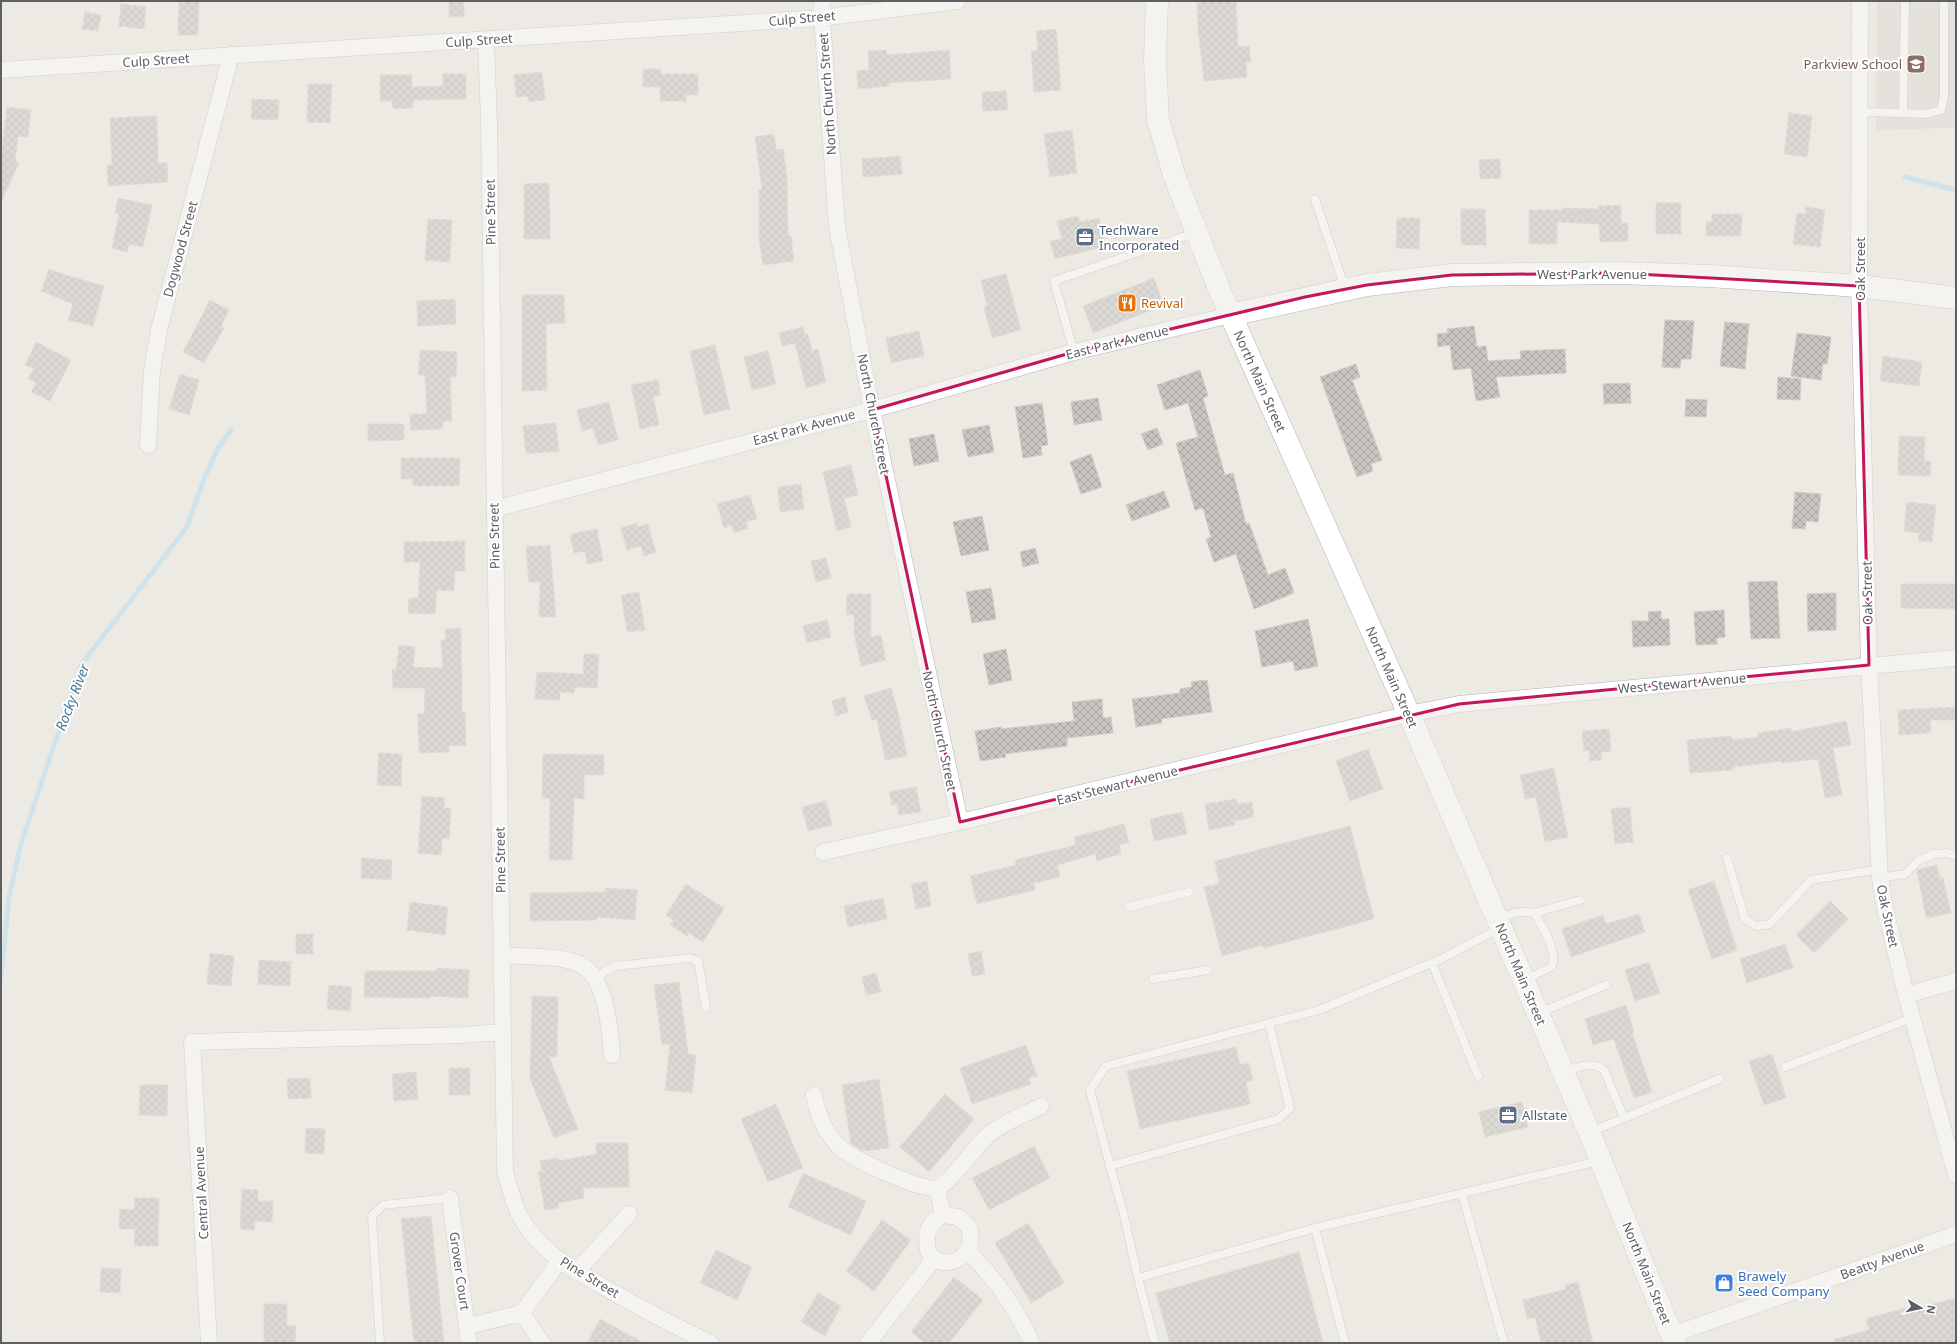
<svg xmlns="http://www.w3.org/2000/svg" width="1957" height="1344" viewBox="0 0 1957 1344" font-family="'Noto Sans',sans-serif">
<style>
.education{fill:#dcd9d3}
.lines{fill:none;stroke-linecap:round;stroke-linejoin:round}
.stream{stroke:#acdbf5;stroke-width:5}
.building{fill:url(#building-cross-hatch);stroke:#d1cbc3}
.service-casing{stroke:#afb2b5;stroke-width:9}
.minor-casing{stroke:#afb2b5;stroke-width:17}
.secondary-casing{stroke:#b1b4b7;stroke-width:23}
.service{stroke:#fff;stroke-width:8}
.minor{stroke:#fff;stroke-width:16}
.secondary{stroke:#fff;stroke-width:22}
.marked{fill:none;stroke:#c2185b;stroke-width:3;stroke-linejoin:round}
.labels{text-anchor:middle;dominant-baseline:central;stroke-width:4;stroke-linejoin:round;paint-order:stroke}
.street-label{font-size:13px;fill:#5c6063;stroke:#fff}
.education-label{font-size:13px;fill:#785e54;stroke:#fff;text-anchor:end}
.service-label{font-size:13px;fill:#4e5e75;stroke:#fff;text-anchor:start}
.food-label{font-size:13px;fill:#c56008;stroke:#fff;text-anchor:start}
.shop-label{font-size:13px;fill:#366cbe;stroke:#fff;text-anchor:start}
.water-label{font-size:14px;font-style:italic;fill:#48789c;stroke:#fff}
</style>
<defs>
<pattern id="building-cross-hatch" width="8" height="8" patternUnits="userSpaceOnUse"><rect width="8" height="8" fill="#c8c5c1"/><path d="M0 0l8 8M0 8l8-8" fill="none" stroke="#a6a3a0"/></pattern>
</defs>
<rect width="100%" height="100%" fill="#edeae4"/>
<path class="education" d="M1877,1H1956V128L1876,130Z"/>
<g class="lines">
<path class="stream" d="M1905,177L1956,190
M1,977L9,896L21,844L81,665L187,527L204,479L218,448L231,430"/>
</g>
<path class="building" d="M179,1H199L198,35H178Z
M449,1H464V17H449Z
M1197,1H1236L1238,47L1249,46L1251,62H1246L1247,77L1204,81L1198,28Z
M121,4L146,7L144,29L119,26Z
M85,12L101,15L98,31L82,29Z
M1056,29L1061,90L1034,92L1031,51H1038L1036,31Z
M886,50L887,55L949,50L951,79L888,83L889,86L858,89L857,71L869,70L868,51Z
M643,69H661V74H698V95H686V101H660V87H643Z
M542,72L545,100L528,102V96L516,97L514,75Z
M443,74H466V99L413,100V108L393,109L392,101H380V75H412V87L443,86Z
M308,84H332L330,123L307,122Z
M1006,91L1008,110L983,111L982,92Z
M252,99L279,100L278,120L251,119Z
M7,107L31,110L28,137L18,136L15,161L19,163L1,202V155Z
M1789,113L1812,116L1807,157L1784,154Z
M157,116L158,163H167L168,182L108,186L107,165H112L110,118Z
M1072,130L1077,173L1050,177L1044,134Z
M774,134L776,150L783,149L787,178L788,236H791L794,261L763,265L759,240V190H762L755,137Z
M900,156L902,174L863,177L862,159Z
M1500,159L1501,178L1480,179L1479,160Z
M549,183L550,239H524V184Z
M118,198L152,205L143,247L129,244L127,252L112,248L119,214L115,213Z
M1656,203H1681V234H1656Z
M1621,205V223H1628V241L1600,242L1599,224L1557,222V244H1529V210H1562V208L1599,209V206Z
M1806,207L1825,210L1820,247L1793,244L1797,213L1806,214Z
M1461,209H1485L1486,245H1461Z
M1712,214H1742L1741,236H1706V222H1712Z
M1078,216L1080,222L1099,218L1106,246L1055,259L1050,241L1062,239L1057,221Z
M1397,218H1420L1419,249L1396,248Z
M428,219L452,220L450,262L425,260Z
M49,269L69,276L104,286L93,326L68,320L73,304L41,291Z
M1006,274L1021,330L992,338L984,307L987,306L981,280Z
M1154,278L1164,305L1093,333L1083,306Z
M522,295H564L565,323L546,324L547,390L522,391Z
M455,299L456,324L418,326L417,301Z
M210,300L229,310L221,326L224,328L204,363L183,352Z
M1665,320L1694,321L1691,359H1681L1680,368L1662,367Z
M1725,322L1749,324L1745,369L1720,366Z
M1474,326L1477,347L1486,346L1488,361L1521,359L1520,351L1565,349L1566,373L1496,377L1500,397L1476,401L1471,368L1453,370L1450,345L1438,347L1437,334L1448,333L1447,329Z
M803,327L805,335L808,334L812,351L818,349L826,382L806,388L795,343L782,346L779,333Z
M919,331L924,356L891,363L886,338Z
M1797,333L1831,337L1827,364H1823L1821,380L1791,376Z
M36,342L71,360L50,401L31,392L36,383L28,379L34,368L25,365Z
M715,345L730,409L704,415L690,351Z
M420,350L457,352L456,377H450L452,421H443V429L411,430L410,414H427L425,375H418Z
M768,351L776,384L752,390L744,357Z
M1883,356L1922,362L1919,386L1880,381Z
M1356,364L1360,377L1352,380L1382,460L1371,464L1373,471L1357,477L1320,377Z
M1200,370L1208,396L1203,398L1225,475L1233,473L1246,524L1249,523L1268,575L1285,568L1294,593L1254,609L1236,554L1214,562L1206,539L1211,537L1203,508L1195,510L1176,443L1198,437L1188,403L1165,410L1157,385Z
M180,374L199,380L189,415L169,409Z
M1778,377L1801,379L1800,400L1777,399Z
M658,380L660,395L653,396L659,425L640,429L631,385Z
M1630,383L1631,403L1604,404L1603,384Z
M1098,398L1102,420L1074,425L1071,402Z
M1686,399L1707,400L1706,417L1685,416Z
M609,402L618,440L598,445L593,428L582,431L577,410Z
M1042,403L1048,445L1041,446L1042,455L1023,458L1015,407Z
M556,423L559,451L526,454L523,426Z
M368,424H404V440L368,441Z
M989,425L994,452L968,457L962,430Z
M1157,428L1163,444L1148,450L1141,434Z
M934,434L939,461L914,466L909,439Z
M1899,436L1925,437L1924,461H1931L1930,476L1898,475Z
M1091,454L1102,487L1081,494L1070,462Z
M401,458H460L459,486H413V479H401Z
M851,465L858,495L844,498L851,527L837,531L823,472Z
M801,484L804,509L780,512L778,487Z
M1164,491L1170,507L1132,521L1126,505Z
M1795,492L1821,494L1818,522L1806,521L1805,529L1792,528Z
M750,495L757,519L746,522L748,528L734,533L731,525L724,528L717,504Z
M1907,502L1936,505L1932,542L1918,541L1919,533L1904,531Z
M982,516L989,550L961,556L953,522Z
M637,523V527L648,524L656,552L644,556L641,546L627,550L621,528Z
M597,529L603,561L587,564L585,551L574,553L570,534Z
M465,541V571H455L454,591L437,590L435,614L408,613L409,598H418L420,562H404V542Z
M550,545L556,617H539L540,582H529L526,547Z
M1035,548L1039,563L1023,567L1020,552Z
M826,558L831,578L816,582L811,561Z
M1777,581L1780,638L1751,639L1748,582Z
M1901,584H1956V609L1901,608Z
M991,588L996,619L972,623L966,592Z
M639,592L645,630L627,632L621,595Z
M1836,593V630L1808,631L1807,594Z
M847,594H871V637L881,635L886,660L861,666L854,634V615H846Z
M1724,610L1725,637L1717,638V644L1696,645L1694,612Z
M1661,611V619H1669L1670,645L1633,647L1632,621H1649L1648,612Z
M1308,619L1318,666L1295,671L1293,661L1262,667L1255,631Z
M827,620L831,637L807,643L803,626Z
M461,628L462,712H465L466,745L449,746V752L419,753L418,714H424L425,688H393L392,670H396L399,645L415,647L413,667L443,668L441,640H446L445,629Z
M1006,649L1012,680L989,685L983,654Z
M584,654H599L597,688L575,687L574,693L560,692V700L535,699L537,672L583,674Z
M1207,680L1212,712L1161,719L1162,723L1136,727L1132,699L1180,693V689L1192,687L1191,682Z
M891,688L899,716L907,756L885,760L877,719L872,720L864,696Z
M845,697L848,712L836,716L832,701Z
M1102,699L1103,718L1111,717L1113,733L1067,738V746L1005,754L1006,757L980,761L975,731L1001,727V729L1074,721L1072,702Z
M1956,707V720H1930L1931,733L1899,735L1898,710Z
M1846,721L1851,745L1833,748L1842,795L1825,798L1818,759L1781,763V761L1734,767V770L1690,773L1687,740L1731,736L1732,740L1759,737L1758,733L1791,728V732Z
M1609,729L1611,751L1601,752L1602,760L1590,761L1589,751H1584L1582,731Z
M1368,749L1383,789L1350,801L1336,761Z
M379,753L402,754L401,786L377,785Z
M543,754L604,755V775H584V799L574,798L572,860H549L550,798H542Z
M1554,768L1568,837L1545,842L1536,797L1525,799L1520,775Z
M916,787L921,812L899,815L897,804L892,805L889,792Z
M422,796L445,798L444,808H451L449,839L442,838L441,855L418,853Z
M1236,799L1237,804L1252,802L1254,817L1234,821L1235,825L1209,830L1205,804Z
M826,801L832,825L808,831L802,807Z
M1630,807L1633,842L1615,844L1611,809Z
M1182,812L1187,834L1154,841L1150,819Z
M1124,824L1129,842L1119,845L1121,854L1097,861L1095,854L1057,865L1060,877L1034,883L1035,890L977,904L970,876L1016,865L1015,860L1076,845L1074,837Z
M1350,826L1374,919L1264,948L1263,945L1222,956L1204,887L1219,884L1215,861Z
M362,858L392,860L391,880L361,878Z
M1937,865L1940,879L1943,878L1951,913L1926,918L1917,870Z
M927,881L931,906L916,909L911,884Z
M1714,881L1737,950L1712,959L1688,890Z
M686,884L724,908L703,942L689,933L687,936L670,925L674,920L666,915Z
M605,888L637,890L635,920L597,917V920L530,921V893L605,892Z
M883,898L887,919L848,927L844,906Z
M1830,901L1848,919L1814,953L1796,935Z
M410,902L448,907L445,935L407,930Z
M1639,914L1645,932L1571,957L1562,929L1603,915L1606,924Z
M296,934H313V954H296Z
M1785,944L1793,968L1747,983L1740,959Z
M981,951L985,974L972,976L968,954Z
M210,953L234,956L231,986L207,984Z
M259,960L291,962L290,986L258,984Z
M1649,962L1660,993L1635,1001L1625,970Z
M437,968L469,970L468,998L430,996V998L364,997L365,971H437Z
M876,973L881,992L866,995L862,977Z
M679,982L688,1054L696,1055L692,1093L665,1090L670,1044L662,1045L654,985Z
M329,985L352,987L350,1011L327,1009Z
M532,996L558,997L557,1057H549L578,1129L554,1138L530,1079Z
M1626,1005L1634,1032L1632,1033L1652,1092L1634,1098L1614,1039L1593,1045L1585,1019Z
M1026,1045L1037,1076L1029,1078L1031,1084L972,1104L960,1068Z
M1236,1047L1240,1065L1249,1063L1253,1080L1246,1082L1250,1104L1140,1129L1127,1071Z
M1772,1054L1786,1098L1764,1105L1749,1061Z
M449,1068H470V1095H449Z
M416,1072L418,1099L394,1101L392,1074Z
M310,1078L311,1098L288,1099L287,1079Z
M879,1079L889,1148L864,1151L851,1144L842,1085Z
M140,1085H168L167,1116L139,1115Z
M945,1094L974,1119L929,1172L900,1147Z
M1522,1102L1528,1127L1485,1137L1479,1112Z
M776,1104L803,1168L768,1182L741,1119Z
M306,1128L325,1129L324,1154L305,1153Z
M596,1143H628L629,1187L583,1188L584,1198L558,1203L559,1208L545,1210L538,1172L542,1171L540,1161L558,1158L559,1161L596,1154Z
M1034,1146L1050,1178L989,1210L972,1178Z
M803,1173L866,1201L851,1235L788,1207Z
M242,1189L258,1190V1201H273L272,1222L255,1221L254,1230L240,1229Z
M135,1198H159L158,1246H134L135,1229H119L120,1209L134,1210Z
M431,1216L444,1343H414L401,1219Z
M882,1220L911,1240L874,1291L846,1271Z
M1028,1223L1064,1283L1031,1303L995,1243Z
M716,1250L752,1267L737,1300L700,1283Z
M1299,1252L1323,1343H1170L1156,1293Z
M101,1268L121,1269L120,1293L100,1292Z
M954,1277L983,1300L949,1343H925L911,1332Z
M1578,1282L1593,1343H1541L1535,1317L1527,1319L1523,1300L1566,1289L1565,1285Z
M818,1293L841,1306L825,1336L801,1322Z
M1956,1298V1343H1835V1339L1869,1330L1866,1319L1905,1308L1906,1311Z
M264,1304H287V1326H296L295,1343H264Z
M600,1319L644,1343H587Z"/>
<g class="lines">
<g class="service-casing">
<path id="service" d="M1905,1L1903,113L1926,114L1941,110L1944,95V1
M1860,112L1903,113
M1315,199L1345,288
M1074,352L1054,281L1197,232
M1727,858L1745,919L1756,926L1770,924L1811,880L1880,869
M1880,878L1905,874L1918,861L1934,854L1947,853L1956,856
M1129,907L1189,892
M1534,913L1580,900
M1498,918C1510,914 1522,910 1534,913C1541,924 1560,955 1551,967L1525,980
M1432,963L1478,1076
M1153,979L1208,970
M597,981L605,971L616,966L690,958L698,961L706,1008
M1539,1013L1606,985
M1269,1023L1290,1108L1279,1119L1110,1166L1090,1090L1106,1066L1319,1010L1441,959L1500,928
M1785,1067L1912,1018
M1564,1072C1577,1068 1592,1060 1604,1070L1624,1118
M1590,1132L1719,1079
M1110,1166L1123,1211L1138,1278L1315,1228L1599,1161
M1462,1194L1504,1343
M1315,1228L1345,1343
M1138,1278L1155,1343
M380,1343L372,1216L383,1205L450,1198"/>
</g>
<g class="minor-casing">
<path id="minor" d="M822,1V18L837,227L872,410L960,822
M1860,1L1859,286L1869,665L1880,878L1884,904L1906,995L1956,1175
M486,40L489,123L505,1171C510,1189 515,1210 526,1226C548,1258 584,1276 618,1295C648,1312 679,1328 710,1343
M1,70L822,18L957,1
M148,445L152,370L159,330L231,55
M494,509L872,410L1074,352L1231,315
M823,852L960,822L1409,714L1459,704L1956,658
M501,955C524,957 568,954 586,968C607,985 610,1031 612,1055
M1906,995L1956,981
M814,1095C818,1117 824,1129 838,1146C848,1157 925,1193 938,1188C951,1182 975,1147 988,1135C1004,1122 1024,1115 1041,1106
M937,1188L943,1215
M450,1198L469,1343
M943,1215L958,1217L969,1227C971,1235 972,1244 967,1251C960,1263 938,1267 930,1254C927,1250 927,1244 927,1239C927,1227 933,1220 943,1215Z
M968,1251C997,1282 1014,1304 1032,1343
M576,1272L629,1214
M522,1313L542,1343
M468,1326L522,1313L560,1260
M1672,1335L1956,1234
M209,1343L192,1042L463,1035L502,1032
M868,1343L934,1259"/>
</g>
<g class="secondary-casing">
<path id="secondary" d="M1157,1L1155,61L1158,119L1174,175L1220,291L1409,714L1589,1132L1675,1343
M1231,315L1367,285L1452,275L1618,273L1709,276L1859,286L1956,298"/>
</g>
<use href="#service" class="service"/>
<use href="#minor" class="minor"/>
<use href="#secondary" class="secondary"/>
</g>
<path d="M0 0H1957V1344H0ZM1618,273L1859,286L1869,665L1459,704L960,822L872,410L1074,352L1305,297L1367,285L1452,275Z" fill="#edeae4" fill-opacity=".55" fill-rule="evenodd"/>
<path class="marked" d="M1618,273L1859,286L1869,665L1459,704L960,822L872,410L1074,352L1305,297L1367,285L1452,275Z"/>
<defs>
<g id="school-square" transform="scale(1)"><rect x="-9" y="-9" width="18" height="18" rx="4" fill="#8d6e63" stroke="#fff"/><path d="M0-5L7-2L0 1L-7-2ZM-4 1L0 2.5L4 1V4Q0 6-4 4Z" fill="#fff"/></g>
<g id="office-square" transform="scale(1)"><rect x="-9" y="-9" width="18" height="18" rx="4" fill="#5c6f8a" stroke="#fff"/><path d="M-6-3h4V-5.5h4V-3h4V5H-6ZM-1-4.5V-3h2v-1.5ZM-6 0V1H6V0Z" fill="#fff"/></g>
<g id="restaurant-square" transform="scale(1)"><rect x="-9" y="-9" width="18" height="18" rx="4" fill="#e8710a" stroke="#fff"/><path d="M-5-6h1v4h1v-4h1v4h1v-4h1v5L-1.5 .5V6h-2V.5L-5-1ZM5-6V6H3V1.5H1.5Q1.5-4 5-6Z" fill="#fff"/></g>
<g id="shop-square" transform="scale(1)"><rect x="-9" y="-9" width="18" height="18" rx="4" fill="#3f7fe0" stroke="#fff"/><path d="M-5-2.5h2.3a2.7 3.5 0 0 1 5.4 0H5L5.5 6h-11ZM-1.5-2.5h3a1.5 2.3 0 0 0-3 0Z" fill="#fff"/></g>
</defs>
<g fill-rule="evenodd">
<use href="#school-square" x="1916" y="64"/>
<use href="#office-square" x="1085" y="237"/>
<use href="#restaurant-square" x="1127" y="303"/>
<use href="#office-square" x="1508" y="1115"/>
<use href="#shop-square" x="1724" y="1283"/>
</g>
<g class="labels">
<g class="street-label">
<text transform="translate(802 18) rotate(-5)">Culp Street</text>
<text transform="translate(479 40) rotate(-4)">Culp Street</text>
<text transform="translate(156 60) rotate(-4)">Culp Street</text>
<text transform="translate(827 94) rotate(-94)">North Church Street</text>
<text transform="translate(490 212) rotate(-91)">Pine Street</text>
<text transform="translate(180 249) rotate(-75)">Dogwood Street</text>
<text transform="translate(1860 269) rotate(-90)">Oak Street</text>
<text x="1592" y="274">West Park Avenue</text>
<text transform="translate(1117 342) rotate(-14)">East Park Avenue</text>
<text transform="translate(1260 381) rotate(66)">North Main Street</text>
<text transform="translate(874 414) rotate(79)">North Church Street</text>
<text transform="translate(804 427) rotate(-15)">East Park Avenue</text>
<text transform="translate(494 536) rotate(-91)">Pine Street</text>
<text transform="translate(1867 593) rotate(-91)">Oak Street</text>
<text transform="translate(1392 677) rotate(66)">North Main Street</text>
<text transform="translate(1682 683) rotate(-5)">West Stewart Avenue</text>
<text transform="translate(940 731) rotate(78)">North Church Street</text>
<text transform="translate(1117 785) rotate(-14)">East Stewart Avenue</text>
<text transform="translate(500 860) rotate(-91)">Pine Street</text>
<text transform="translate(1888 916) rotate(78)">Oak Street</text>
<text transform="translate(1521 974) rotate(67)">North Main Street</text>
<text transform="translate(201 1193) rotate(-93)">Central Avenue</text>
<text transform="translate(1882 1260) rotate(-20)">Beatty Avenue</text>
<text transform="translate(460 1271) rotate(82)">Grover Court</text>
<text transform="translate(1647 1273) rotate(68)">North Main Street</text>
<text transform="translate(590 1277) rotate(31)">Pine Street</text>
</g>
<g class="education-label">
<text x="1902" y="64">Parkview School</text>
</g>
<g class="service-label">
<text x="1099" y="230">TechWare<tspan x="1099" dy="15">Incorporated</tspan></text>
<text x="1522" y="1115">Allstate</text>
</g>
<g class="food-label">
<text x="1141" y="303">Revival</text>
</g>
<g class="shop-label">
<text x="1738" y="1276">Brawely<tspan x="1738" dy="15">Seed Company</tspan></text>
</g>
<g class="water-label">
<text transform="translate(72 697) rotate(-69)">Rocky River</text>
</g>
</g>
<rect width="1957" height="1344" fill="none" stroke="#5c6063" stroke-width="4"/>
<g transform="translate(1921 1308) rotate(99)" stroke="#ffffff" stroke-width="3" paint-order="stroke">
<path d="M0-3L7 15L0 10L-7 15Z" fill="#5c6063"/>
<text y="-6" font-size="11" font-weight="bold" text-anchor="middle" fill="#5c6063">N</text>
</g>
</svg>
